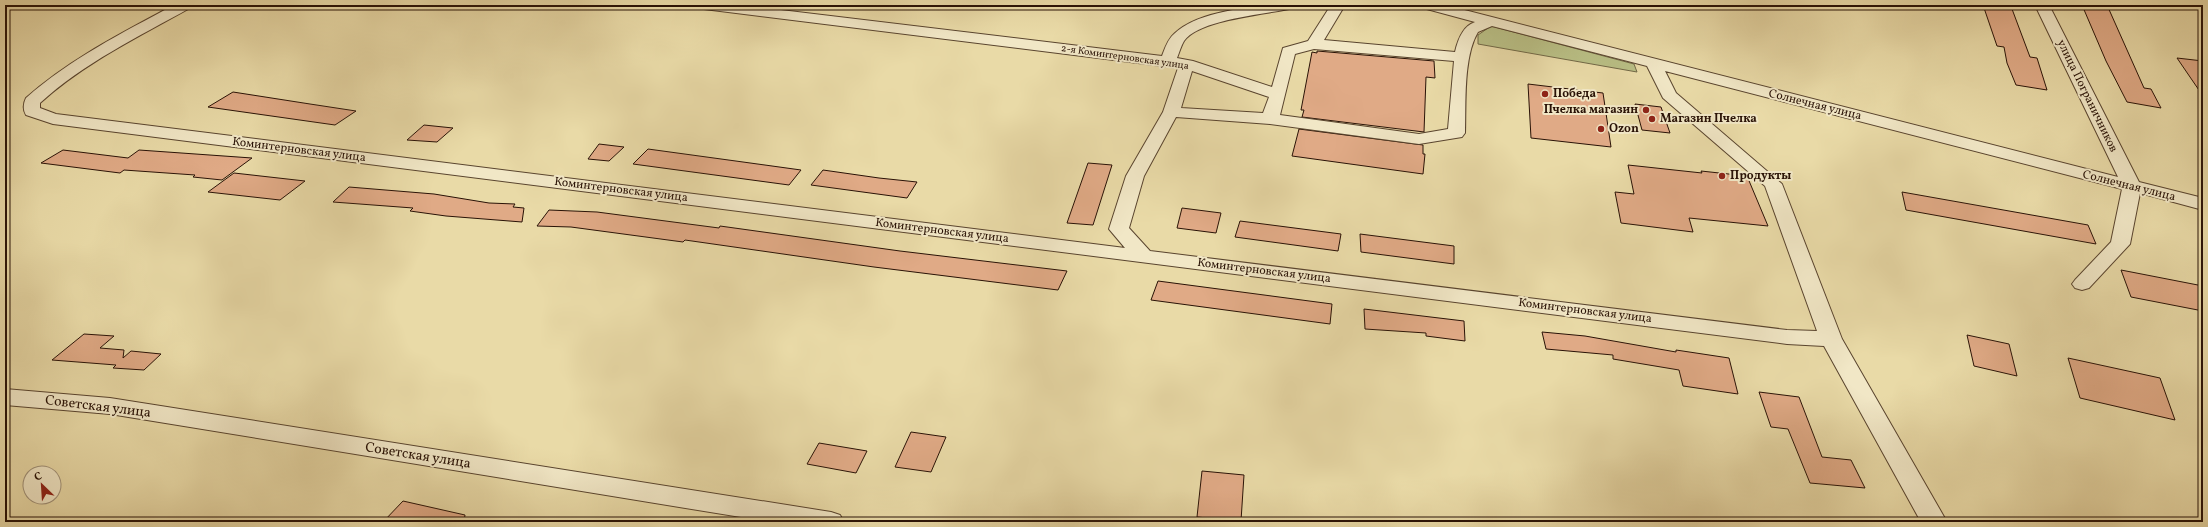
<svg xmlns="http://www.w3.org/2000/svg" width="2208" height="527" viewBox="0 0 2208 527" font-family="Vollkorn,serif">
<style>
.green{fill:#b9bf85;stroke:#716846}
.building{fill:#e0aa86;stroke:#291206}
.lines{fill:none;stroke-linecap:round;stroke-linejoin:round}
.minor-casing{stroke:#59442e;stroke-width:2}
.minor{fill:#f1e7c6;fill-rule:evenodd}
.poi-dot{fill:#8f2418;stroke:#f1e7c6;stroke-width:1.5}
.labels{text-anchor:middle;dominant-baseline:central;stroke-width:4;stroke-linejoin:round;paint-order:stroke}
.far-street-label{font-size:10px;fill:#291206;stroke:#f1e7c6}
.poi-label{font-size:12px;font-weight:bold;fill:#291206;stroke:#f1e7c6;text-anchor:start}
.street-label{font-size:12px;fill:#291206;stroke:#f1e7c6}
.near-street-label{font-size:14px;fill:#291206;stroke:#f1e7c6}
</style>
<rect width="100%" height="100%" fill="#e9daa7"/>
<filter id="stains"><feTurbulence type="fractalNoise" baseFrequency=".005" numOctaves="4"/><feColorMatrix values="0 0 0 0 .2 0 0 0 0 .09 0 0 0 0 .02 0 0 0 .5 -.17"/></filter>
<radialGradient id="worn" r=".72"><stop offset=".6" stop-color="#630" stop-opacity="0"/><stop offset="1" stop-color="#630" stop-opacity=".3"/></radialGradient>
<path class="green" d="M1491,26L1634,64L1637,72L1478,44V35Z"/>
<path class="building" d="M1983,5L2012,9L2030,57L2037,58L2047,90L2016,85L2007,63L2004,47L1997,46Z
M2082,5H2107L2144,88L2151,89L2161,108L2127,102L2106,61Z
M1317,51L1434,61L1435,78L1426,77L1424,132L1302,117L1304,110H1301L1312,52L1317,53Z
M2177,58L2203,61V96Z
M1528,84L1603,93L1611,147L1531,138Z
M233,92L310,104L356,111L335,125L208,107Z
M1635,104L1661,107L1670,133L1642,130Z
M424,125L453,128L437,142L407,140Z
M1299,129L1423,145V154H1425L1423,174L1292,156Z
M599,144L624,147L609,161L588,159Z
M648,149L743,162L801,170L789,185L633,164Z
M63,150L128,158L139,150L252,158L222,180L193,177L195,175L124,170L120,173L41,163Z
M1088,163L1112,165L1093,225L1067,223Z
M1628,165L1702,173L1701,171L1747,176L1768,226L1689,218L1693,232L1621,223L1615,192L1634,194Z
M823,170L879,178L917,182L907,198L811,185Z
M234,173L305,181L280,200L208,192Z
M349,187L434,194L489,203L515,204L513,207L524,208L522,222L446,216L410,211L413,208L333,202Z
M1902,192L2088,225L2096,244L1906,210Z
M1182,208L1221,213L1216,233L1177,228Z
M549,210L597,212L719,228L720,226L900,251L1067,271L1058,290L874,267L685,240L683,242L571,227L537,226Z
M1240,221L1341,234L1338,251L1235,237Z
M1360,234L1454,246V264L1361,252Z
M2121,270L2203,286V311L2131,297Z
M1158,281L1332,304L1330,324L1151,300Z
M1364,309L1464,321L1465,341L1426,336V333L1365,329Z
M1542,332L1585,336L1676,352V350L1729,358L1738,394L1683,386L1679,370L1613,359V355L1546,349Z
M84,334L114,336L100,348L124,350L123,358L131,351L161,354L144,370L113,368L116,365L52,360Z
M1967,335L2009,344L2017,376L1974,366Z
M2068,358L2160,378L2175,420L2080,398Z
M1759,392L1799,397L1822,457L1851,460L1865,488L1810,483L1788,429L1771,427Z
M911,432L946,437L931,472L895,467Z
M819,443L867,451L856,473L807,464Z
M1202,471L1244,475L1241,521L1197,517Z
M403,501L465,515L464,522H383Z"/>
<g class="lines">
<g class="minor-casing">
<path id="minor" d="M174,5H192L190,8C138,37 84,63 40,103V108L56,114L1125,248L1109,229L1126,176L1163,112L1178,68L704,9L697,5H740L1162,56C1165,48 1168,39 1174,34C1199,9 1262,5 1296,5L1294,8C1269,14 1199,19 1184,41C1181,46 1179,53 1177,58L1193,61L1272,87L1283,48L1308,41L1331,5H1345L1324,40L1455,52C1458,39 1463,26 1475,22L1423,8L1421,5H1445L2118,177L2035,5H2049L2139,182L2203,198V210L2140,193L2130,244L2089,288L2082,290L2075,288L2072,284L2075,280L2111,242L2122,189L1665,71L1676,93L1782,184L1842,339L1947,522H1921L1824,346L1787,344L53,124L26,115C23,110 23,104 26,98C70,59 122,33 174,5ZM1492,26L1647,66L1663,98L1765,186L1817,331L1787,330L1150,251L1129,228L1144,176L1176,117L1270,124L1419,144L1462,137L1465,133C1466,104 1463,57 1478,32ZM1314,49L1454,61L1448,129L1419,134L1280,115L1295,54ZM1192,71L1269,97L1263,113L1181,108Z
M5,389L110,398L831,512L840,515L844,522H771L110,414L5,405Z"/>
</g>
<use href="#minor" class="minor"/>
</g>
<g class="poi-dot">
<circle cx="1545" cy="94" r="4"/>
<circle cx="1646" cy="110" r="4"/>
<circle cx="1652" cy="119" r="4"/>
<circle cx="1601" cy="129" r="4"/>
<circle cx="1722" cy="176" r="4"/>
</g>
<g class="labels">
<g class="far-street-label">
<text transform="translate(1125 57) rotate(8)">2-я Коминтерновская улица</text>
</g>
<g class="poi-label">
<text x="1553" y="94">Победа</text>
<text x="1638" y="110" text-anchor="end">Пчелка магазин</text>
<text x="1660" y="119">Магазин Пчелка</text>
<text x="1609" y="129">Ozon</text>
<text x="1730" y="176">Продукты</text>
</g>
<g class="street-label">
<text transform="translate(2087 96) rotate(64)">улица Пограничников</text>
<text transform="translate(1815 105) rotate(14)">Солнечная улица</text>
<text transform="translate(299 150) rotate(7)">Коминтерновская улица</text>
<text transform="translate(2129 186) rotate(14)">Солнечная улица</text>
<text transform="translate(621 190) rotate(7)">Коминтерновская улица</text>
<text transform="translate(942 231) rotate(7)">Коминтерновская улица</text>
<text transform="translate(1264 271) rotate(7)">Коминтерновская улица</text>
<text transform="translate(1585 311) rotate(7)">Коминтерновская улица</text>
</g>
<g class="near-street-label">
<text transform="translate(98 407) rotate(7)">Советская улица</text>
<text transform="translate(418 456) rotate(9)">Советская улица</text>
</g>
</g>
<rect width="2208" height="527" fill="none" stroke="#e9daa7" stroke-width="20"/>
<rect x="6" y="6" width="2196" height="515" fill="none" stroke="#291206" stroke-width="2"/>
<rect x="10" y="10" width="2188" height="507" fill="none" stroke="#291206"/>
<g transform="translate(42 485) rotate(335)"><circle r="19" fill="#f1e7c6" stroke="#a19279"/>
<path d="M0-3L7 15L0 10L-7 15Z" fill="#8f2418"/>
<text y="-6" font-size="11" font-weight="bold" text-anchor="middle" fill="#291206">С</text>
</g>
<rect width="100%" height="100%" filter="url(#stains)"/>
<rect width="100%" height="100%" fill="url(#worn)"/>
</svg>
